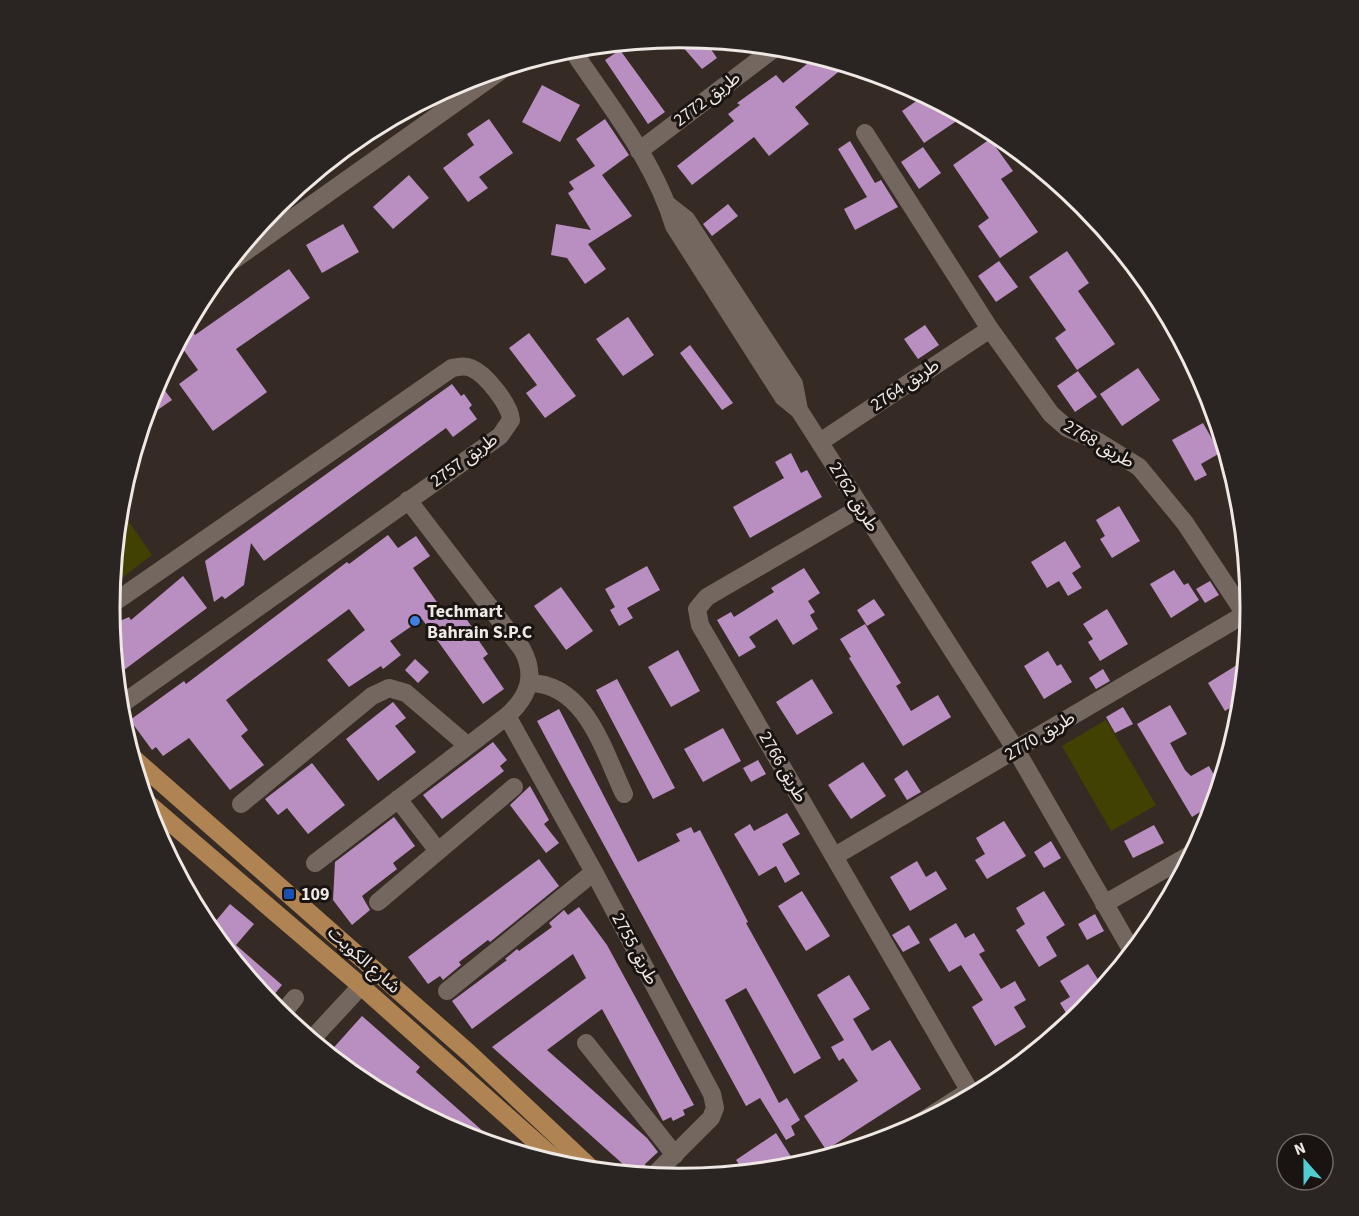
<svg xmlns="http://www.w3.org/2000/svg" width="1359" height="1216" viewBox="0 0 1359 1216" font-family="'Source Sans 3','Noto Sans Arabic',sans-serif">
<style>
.green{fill:#414202}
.building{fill:#b98ec1}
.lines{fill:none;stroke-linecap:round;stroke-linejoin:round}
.minor{stroke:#73675f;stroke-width:18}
.major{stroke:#b08452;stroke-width:18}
.shop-dot{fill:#3f7fe0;stroke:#191411;stroke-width:2}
.transit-dot{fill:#1a4fb4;stroke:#191411;stroke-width:2}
.labels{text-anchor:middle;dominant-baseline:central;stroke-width:6;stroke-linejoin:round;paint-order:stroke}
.street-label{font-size:18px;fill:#efe8e4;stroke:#191411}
.poi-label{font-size:18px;font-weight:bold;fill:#efe8e4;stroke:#191411;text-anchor:start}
.rim{fill:none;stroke:#efe8e4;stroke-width:3}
</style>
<rect width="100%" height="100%" fill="#362b24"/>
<path class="green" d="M119,508L152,555L111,586Z
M1106,720L1156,805L1111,831L1062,746Z"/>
<path class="building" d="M675,38L709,40L706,42L717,58L702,69Z
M620,50L665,112L648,124L605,60Z
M817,56L847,65L795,107L809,124L769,156L754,137L692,185L677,166L734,121L728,114L740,105L737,103L776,75L783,83Z
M542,85L580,105L560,142L522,122Z
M925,95L964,116L924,143L902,111Z
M489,119L513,153L479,177L488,188L468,202L443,168L474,145L467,134Z
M605,119L629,155L602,175L632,216L588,244L606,269L585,284L567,258L551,255L556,224L591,230L568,193L574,189L569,182L595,166L576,139Z
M990,139L1013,171L1001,179L1038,232L1000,258L978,226L989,218L953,165Z
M850,141L875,183L881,180L898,207L855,230L844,209L867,197L838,149Z
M923,147L941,173L919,189L901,162Z
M409,175L429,198L393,229L373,207Z
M728,204L738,216L712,236L703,224Z
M343,224L359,252L322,273L306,245Z
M1067,251L1089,283L1078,291L1115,344L1077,370L1055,338L1066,330L1029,277Z
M999,261L1018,287L996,302L978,276Z
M289,269L310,298L236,349L267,392L213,431L179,384L198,370L178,342L187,324L195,335Z
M628,317L654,355L623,376L596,339Z
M925,325L939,345L918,359L904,339Z
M529,333L576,396L545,418L526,393L537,385L509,348Z
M690,345L733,403L722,410L680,353Z
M1138,368L1160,400L1122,426L1100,394Z
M1078,371L1097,397L1075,412L1057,386Z
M157,380L172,400L143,420L153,389Z
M452,384L461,396L464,394L472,405L469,408L477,419L453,437L446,428L264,561L251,543L244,585L225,599L222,596L214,602L205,561Z
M1203,423L1220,453L1201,464L1207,475L1195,481L1172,440Z
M791,453L801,473L807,470L822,497L750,538L733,507L784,478L775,462Z
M1119,506L1140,541L1112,558L1100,539L1105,536L1096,520Z
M388,535L398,548L416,536L430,556L413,568L446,615L458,607L481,640L479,641L488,654L483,658L504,689L483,704L422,619L390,641L401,655L383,669L381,666L349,687L327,660L365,630L349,609L226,700L248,730L241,736L264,765L230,790L189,738L163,756L156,747L152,750L130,720L184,681L186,684L347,562L349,564Z
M1065,541L1081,567L1072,573L1082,588L1068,596L1059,581L1047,588L1031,562Z
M647,566L660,590L627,608L633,618L619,626L610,610L615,607L605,589Z
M804,568L820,593L808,601L815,612L810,615L818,629L793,645L777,619L749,637L756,647L739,657L717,620L731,612L734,617L774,592L771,588Z
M1174,570L1184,585L1188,583L1199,600L1171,618L1150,584Z
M183,576L207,608L116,676L111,629L122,620L129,617L131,620Z
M1210,581L1219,595L1205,603L1196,589Z
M561,587L593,631L566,650L534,606Z
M874,599L885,615L867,626L857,610Z
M1107,609L1128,644L1100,661L1088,642L1093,639L1083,624Z
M865,624L901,683L896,686L911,711L938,695L951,717L903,746L849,658L851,657L840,639Z
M678,650L700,691L671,707L648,667Z
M1048,651L1057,666L1061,664L1072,682L1044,699L1024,666Z
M415,659L429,672L418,683L405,670Z
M1245,660L1241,701L1225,711L1208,683Z
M1103,669L1110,681L1096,689L1089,678Z
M617,679L675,788L653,799L596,690Z
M812,679L833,713L797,735L776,702Z
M393,702L406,718L395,726L416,752L378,781L346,739Z
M1170,705L1187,734L1170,743L1185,770L1191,776L1209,766L1219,784L1213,804L1192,817L1137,724Z
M1123,707L1133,724L1115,733L1106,717Z
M559,709L638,862L680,841L676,834L691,827L694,833L700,830L748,922L746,923L821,1058L794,1074L746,988L725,1000L779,1103L787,1098L800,1120L791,1126L795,1135L786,1140L760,1098L746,1106L555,755L537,721Z
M723,728L741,761L703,782L684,749Z
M493,742L507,760L500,766L504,771L442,819L423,795Z
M758,760L766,774L751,782L743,768Z
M863,762L886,796L851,819L828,785Z
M312,763L345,805L308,834L287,808L278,815L265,799Z
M907,770L921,792L907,800L894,779Z
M530,786L549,820L544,824L559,843L546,853L510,805Z
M787,813L800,834L782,844L800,874L785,883L776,866L759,876L734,834L750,824L754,831Z
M394,817L415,846L393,863L397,869L362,896L370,910L352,925L333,900L335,862Z
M1004,821L1026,856L987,879L975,860L985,854L976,838Z
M1154,825L1164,843L1133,858L1124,841Z
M1051,841L1061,858L1044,868L1034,852Z
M539,859L559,886L490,942L488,940L459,962L461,965L443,980L440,976L428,984L408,957Z
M917,861L926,877L936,871L947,889L910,911L890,877Z
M802,891L830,936L806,951L778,906Z
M1044,891L1065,925L1046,937L1057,956L1039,967L1016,930L1025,924L1016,908Z
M230,904L254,924L236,945L282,985L268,1002L209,929Z
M579,907L607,945L694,1105L683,1110L685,1115L673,1121L671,1117L663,1121L602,1009L547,1050L647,1138L658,1152L645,1164L648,1175L634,1174L492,1047L586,978L573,954L472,1029L452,1001L507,960L505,959L517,949L519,951L552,927L549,923L564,910L568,915Z
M1095,914L1104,931L1087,940L1078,924Z
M956,923L965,938L974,933L985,951L979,954L1001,989L1015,981L1026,1000L1014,1007L1026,1027L995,1046L972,1007L983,1000L961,965L949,972L929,939Z
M909,925L920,943L903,952L892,935Z
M1088,964L1103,987L1071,1021L1060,1003L1070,997L1060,981Z
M849,975L870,1009L853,1019L872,1051L890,1040L921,1089L826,1150L804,1116L858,1081L843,1058L839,1061L831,1047L844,1040L817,995Z
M362,1016L420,1067L416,1072L502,1148L461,1135L362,1082L328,1054Z
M776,1133L797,1166L744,1172L736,1160Z"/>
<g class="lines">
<path class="minor" d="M571,48C608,104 655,161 674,226L783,397L799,410L1016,750L1132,951
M865,133L990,329L1051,414L1067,428L1097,441L1139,467L1185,523L1249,620
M639,151L776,47
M668,205L686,219L794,384L799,410
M228,264L506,67
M820,442L990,329
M860,508L707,597L697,609L700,625L972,1095
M109,606L452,368C459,367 465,365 471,368C486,374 510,405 511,420L500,436L119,706
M530,683C586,684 604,752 624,794
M507,716L594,872L712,1094L715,1108L711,1118L658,1171
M398,799L438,851
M241,804L372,696L389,688L406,693L467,745
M835,856L1245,614
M315,863L507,716C528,697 537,676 522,649L408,500
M378,902L514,787
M1104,904L1193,853
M447,991L594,872
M281,1015L295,998
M311,1040L361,986
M586,1043L675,1155
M908,1130L969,1091"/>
<path class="major" d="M131,756L469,1053L593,1170
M144,800L361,986L563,1166"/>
</g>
<circle class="shop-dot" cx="415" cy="621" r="6"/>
<rect class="transit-dot" x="283" y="888" width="12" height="12" rx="3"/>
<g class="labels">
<g class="street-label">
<text transform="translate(707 99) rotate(-37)">طريق 2772</text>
<text transform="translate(905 385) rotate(-34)">طريق 2764</text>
<text transform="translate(1099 444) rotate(30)">طريق 2768</text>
<text transform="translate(464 460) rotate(-36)">طريق 2757</text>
<text transform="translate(854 497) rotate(58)">طريق 2762</text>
<text transform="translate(1040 736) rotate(-31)">طريق 2770</text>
<text transform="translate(783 767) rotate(60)">طريق 2766</text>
<text transform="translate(635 949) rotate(62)">طريق 2755</text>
<text transform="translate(364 960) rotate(42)">شارع الكويت</text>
</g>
<g class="poi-label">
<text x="427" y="611">Techmart<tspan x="427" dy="21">Bahrain S.P.C</tspan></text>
<text x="301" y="894">109</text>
</g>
</g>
<path d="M0 0H1359V1216H0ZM120 608a560 560 0 1 1 1120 0a560 560 0 1 1-1120 0Z" fill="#2a2522" fill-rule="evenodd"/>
<path class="rim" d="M120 608a560 560 0 1 1 1120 0a560 560 0 1 1-1120 0Z"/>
<g transform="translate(1305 1162) rotate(339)"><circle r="28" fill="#191411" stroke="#6f6965" stroke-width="1.5"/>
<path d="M0-4.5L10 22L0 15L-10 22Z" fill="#51ccd1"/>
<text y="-9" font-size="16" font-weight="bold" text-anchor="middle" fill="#efe8e4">N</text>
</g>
</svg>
